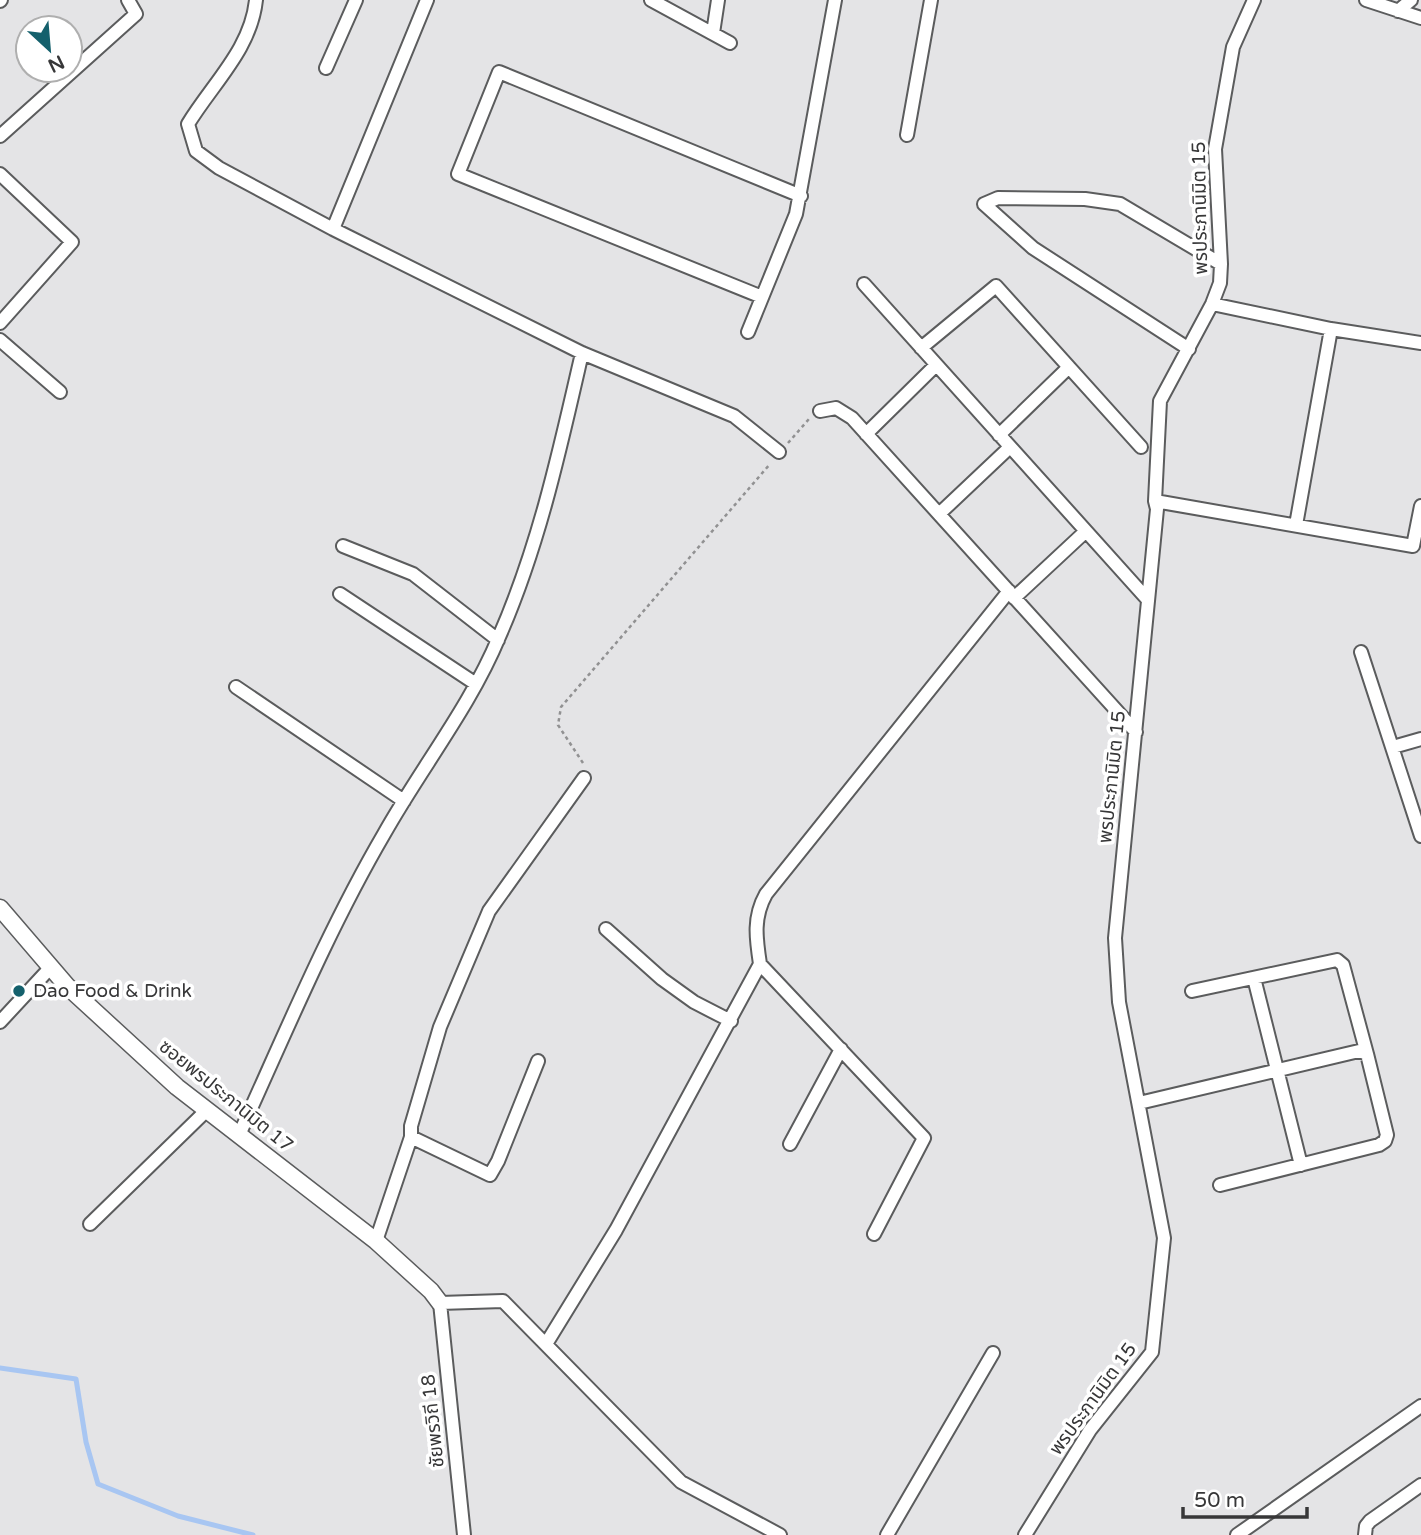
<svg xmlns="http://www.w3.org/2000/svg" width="1421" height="1535" viewBox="0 0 1421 1535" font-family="'Varela Round','Noto Sans Thai',sans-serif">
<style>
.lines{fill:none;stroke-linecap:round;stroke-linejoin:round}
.stream{stroke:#a8c6f2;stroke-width:5}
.minor-casing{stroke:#5b5c5d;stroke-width:16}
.tertiary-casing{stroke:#5b5c5d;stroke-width:19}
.path{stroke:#919192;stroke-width:2.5;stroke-dasharray:3.5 3.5;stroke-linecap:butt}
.minor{stroke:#fff;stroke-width:12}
.tertiary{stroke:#fff;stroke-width:16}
.poi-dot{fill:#14606c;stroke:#fff;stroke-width:2.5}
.labels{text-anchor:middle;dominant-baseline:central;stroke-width:7;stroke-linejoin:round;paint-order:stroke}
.street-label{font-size:19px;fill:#373738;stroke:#fff}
.poi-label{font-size:19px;fill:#373738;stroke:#fff;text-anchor:start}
</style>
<rect width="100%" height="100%" fill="#e4e4e6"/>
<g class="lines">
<path class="stream" d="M0,1368L76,1379L86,1442L98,1484L178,1516L253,1535"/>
<g class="minor-casing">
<path id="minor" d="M256,0C251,49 213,83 188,124L196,151L219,168L333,229L582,353L734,416L779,452
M651,0L730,43
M1366,0L1421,18
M0,1L1,0
M1398,11L1411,0
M713,33L718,0
M326,68L356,0
M907,135L931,0
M0,136L136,14L128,0
M0,174L72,242L0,323
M333,229L427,0
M864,284L1148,600
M762,297L458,174L499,72L801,196
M1212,304L1331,329L1421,343
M748,332L796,214L835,0
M0,340L60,392
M921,348L996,286L1141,447
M1189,349L1033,248L984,204L998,198L1085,199L1120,204L1221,264
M820,411L836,408L852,418L1136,732
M866,434L936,365
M999,435L1069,367
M1155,501L1413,546L1421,506
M939,514L1010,447
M1296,525L1331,329
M343,546L413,574L498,640
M340,594L476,684
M1014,598L1086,531
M1361,652L1421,836
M236,687L404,801
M1393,747L1421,739
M606,929L662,979L694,1002L731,1021
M1254,978L1301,1165
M1192,991L1337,960L1343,965L1367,1054
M0,1022L51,967
M1139,1103L1359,1051L1367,1054L1387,1135L1385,1141L1379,1145L1220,1185
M239,1135C285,1034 328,930 384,834C421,768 470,707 499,637C539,546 560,449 582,353
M411,1137L490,1175L498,1161L538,1061
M790,1144L841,1049
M90,1224L207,1110
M874,1234L924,1138L760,964C756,938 753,917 766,894L1009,591
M376,1241L411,1137V1126L440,1027L489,911L584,778
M546,1344L616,1230L760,964
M464,1535L440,1303L503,1301L681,1482L780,1535
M887,1535L993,1353
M1025,1535L1090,1430L1152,1352L1164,1238L1119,1002L1115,938L1157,509L1155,501L1160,401L1212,304L1220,283L1221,264L1215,149L1233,47L1254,0
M1237,1535L1421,1406
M1365,1535L1366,1526L1370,1521L1421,1485"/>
</g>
<g class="tertiary-casing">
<path id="tertiary" d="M0,908L67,986L177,1087L376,1241L431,1291L440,1303"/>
</g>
<path class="path" d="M788,443L809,419
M583,763L558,725L561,707L770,464"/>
<use href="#minor" class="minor"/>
<use href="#tertiary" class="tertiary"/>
</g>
<circle class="poi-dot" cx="19" cy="991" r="7"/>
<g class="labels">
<g class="street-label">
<text transform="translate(1200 208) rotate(-91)">พรประภานิมิต 15</text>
<text transform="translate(1112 777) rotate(-84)">พรประภานิมิต 15</text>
<text transform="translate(226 1096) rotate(39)">ซอยพรประภานิมิต 17</text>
<text transform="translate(1093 1399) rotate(-54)">พรประภานิมิต 15</text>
<text transform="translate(433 1421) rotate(-96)">ชัยพรวิถี 18</text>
</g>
<g class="poi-label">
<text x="33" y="991">Dao Food &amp; Drink</text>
</g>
</g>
<g transform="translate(49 49) rotate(154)"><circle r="33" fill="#ffffff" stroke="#afafaf" stroke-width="2"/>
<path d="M0-5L12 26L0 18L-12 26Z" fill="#14606c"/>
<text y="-10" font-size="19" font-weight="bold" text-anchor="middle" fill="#373738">N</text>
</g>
<path d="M1183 1507v10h124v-10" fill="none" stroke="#373738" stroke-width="3.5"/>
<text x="1194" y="1507" font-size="21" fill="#373738" stroke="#ffffff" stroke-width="5" paint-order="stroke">50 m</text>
</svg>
